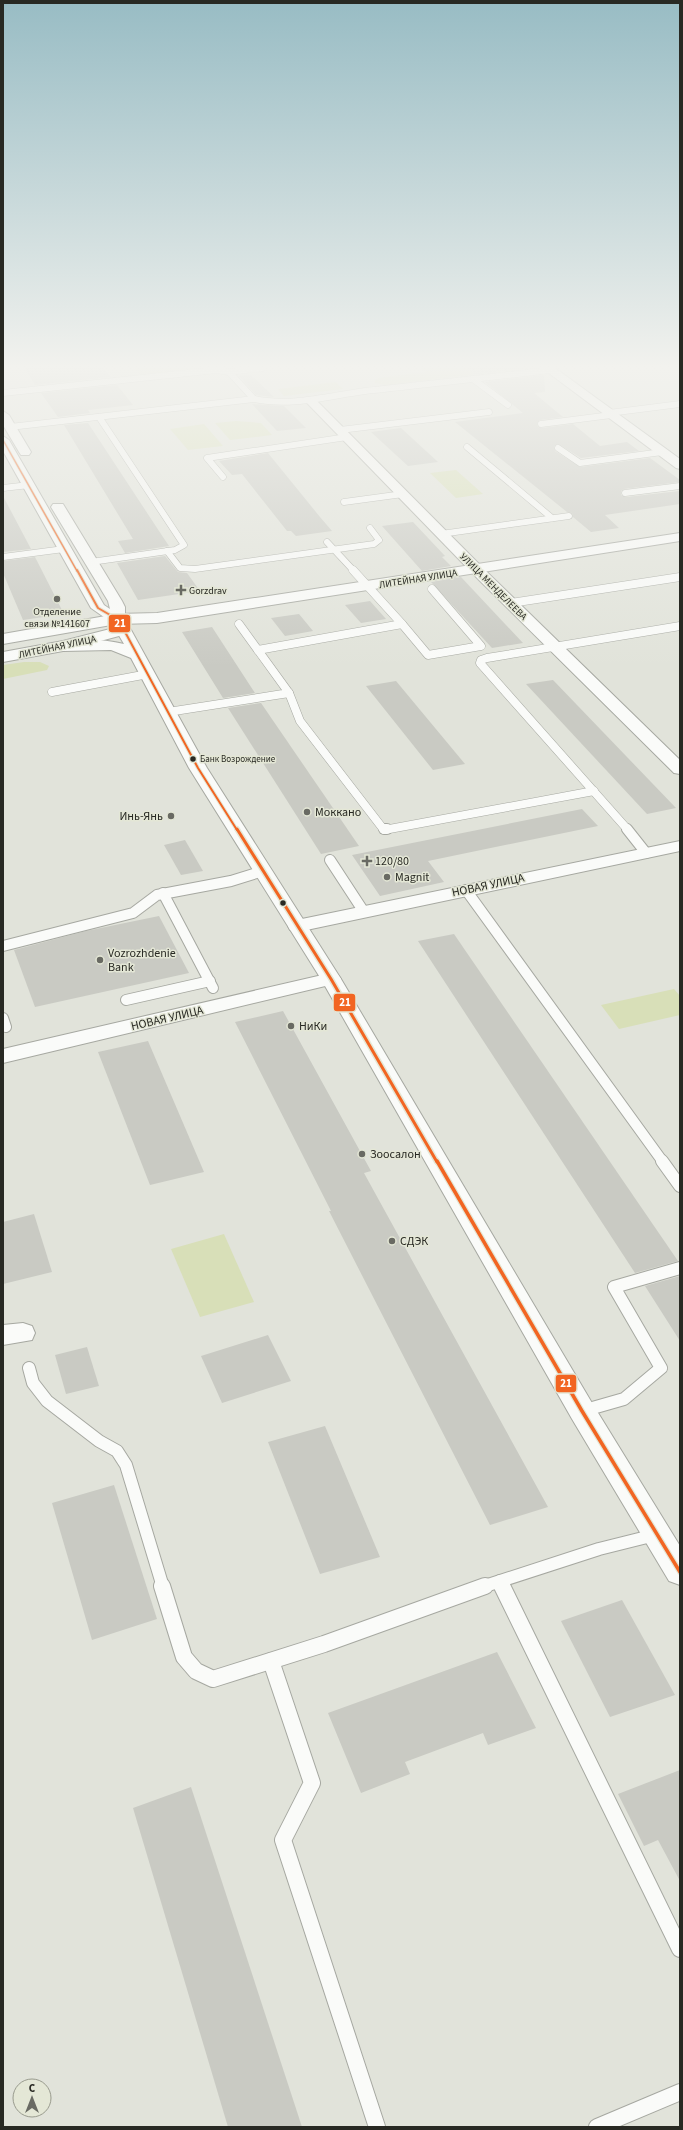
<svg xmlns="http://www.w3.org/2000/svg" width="683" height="2130" font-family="'Source Sans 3',sans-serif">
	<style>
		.green { fill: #d8dfb8 }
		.building { fill: #c9cac3 }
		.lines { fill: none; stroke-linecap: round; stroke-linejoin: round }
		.service-far4-casing { stroke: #a6a8a1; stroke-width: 7 }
		.service-far3-casing { stroke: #a6a8a1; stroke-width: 9 }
		.service-far2-casing { stroke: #a6a8a1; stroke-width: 12 }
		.service-far1-casing { stroke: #a6a8a1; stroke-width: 14 }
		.service-casing { stroke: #a6a8a1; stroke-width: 18 }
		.minor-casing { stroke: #a6a8a1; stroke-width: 2 }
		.tertiary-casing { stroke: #a6a8a1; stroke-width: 2 }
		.trunk-casing { stroke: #a6a8a1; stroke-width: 2 }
		.service-far4 { stroke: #fafbf9; stroke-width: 6 }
		.service-far3 { stroke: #fafbf9; stroke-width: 8 }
		.service-far2 { stroke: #fafbf9; stroke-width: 10 }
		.service-far1 { stroke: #fafbf9; stroke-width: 12 }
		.service { stroke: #fafbf9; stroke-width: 16 }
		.minor { fill: #fafbf9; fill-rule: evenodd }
		.tertiary { fill: #fafbf9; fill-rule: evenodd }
		.trunk { fill: #fafbf9; fill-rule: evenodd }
		.bus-1-far3-casing { stroke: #e4e7d6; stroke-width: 3 }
		.bus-1-far2-casing { stroke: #e4e7d6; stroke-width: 4 }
		.bus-1-far1-casing { stroke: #e4e7d6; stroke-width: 6 }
		.bus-1-casing { stroke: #e4e7d6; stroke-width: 6 }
		.bus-1-far3 { stroke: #f26522; stroke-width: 1.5 }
		.bus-1-far2 { stroke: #f26522; stroke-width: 2 }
		.bus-1-far1 { stroke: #f26522; stroke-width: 3 }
		.bus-1 { stroke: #f26522; stroke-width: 3.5 }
		.poi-dot { fill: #696a63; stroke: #e4e7d6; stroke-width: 1.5 }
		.bus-dot { fill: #282923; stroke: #e4e7d6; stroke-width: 1.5 }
		.labels { text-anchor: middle; stroke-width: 3; stroke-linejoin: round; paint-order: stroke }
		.far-bus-label { font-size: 9px; fill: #282923; stroke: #e4e7d6; text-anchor: start }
		.far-street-label { font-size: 10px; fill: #282923; stroke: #e4e7d6 }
		.far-poi-label { font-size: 10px; fill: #282923; stroke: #e4e7d6; text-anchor: start }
		.poi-label { font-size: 12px; fill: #282923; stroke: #e4e7d6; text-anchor: start }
		.street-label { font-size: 12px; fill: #282923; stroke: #e4e7d6 }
		.line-badge { stroke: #e4e7d6; stroke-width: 1.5 }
		.badge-label { font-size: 11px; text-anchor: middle; font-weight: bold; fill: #fff }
	</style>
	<rect width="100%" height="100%" fill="#e1e3da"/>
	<g class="green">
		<path d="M 136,368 L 244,368 L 144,379 Z"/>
		<path d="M 421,368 L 527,368 L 387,385 L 375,383 L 375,380 L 378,378 L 425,372 Z"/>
		<path d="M 336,382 L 343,389 L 284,396 L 278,389 Z"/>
		<path d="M 236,421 L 261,423 L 272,435 L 230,440 L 215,423 Z"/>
		<path d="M 204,424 L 223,446 L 188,450 L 170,429 Z"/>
		<path d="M 456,470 L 483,494 L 456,498 L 430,473 Z"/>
		<path d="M 24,662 L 40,662 L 49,666 L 47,670 L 3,679 L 3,665 Z"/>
		<path d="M 674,989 L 680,996 L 680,1015 L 619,1029 L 601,1005 Z"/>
		<path d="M 224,1234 L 254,1302 L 200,1317 L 171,1249 Z"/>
	</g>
	<g class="building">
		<path d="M 25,368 L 103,368 L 110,377 L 35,385 Z"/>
		<path d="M 467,368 L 525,368 L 475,374 Z"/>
		<path d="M 251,375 L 274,397 L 256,395 L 239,376 Z"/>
		<path d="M 544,375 L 545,392 L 534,393 L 563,417 L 540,420 L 537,423 L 538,427 L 542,428 L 573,424 L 600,446 L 627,442 L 639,451 L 581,458 L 558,444 L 554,447 L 555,451 L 580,467 L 650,458 L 680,480 L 680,482 L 624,489 L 621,491 L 621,495 L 626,497 L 680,491 L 680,504 L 605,515 L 619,528 L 591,532 L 573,517 L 572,513 L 567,512 L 455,422 L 523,413 L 485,382 Z"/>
		<path d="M 117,385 L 133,405 L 88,410 L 90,413 L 58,417 L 41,393 Z"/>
		<path d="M 252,404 L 284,406 L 306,428 L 277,431 Z"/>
		<path d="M 88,423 L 159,531 L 169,546 L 125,553 L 118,541 L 133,539 L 64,425 Z"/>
		<path d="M 401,428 L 438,462 L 408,466 L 371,432 Z"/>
		<path d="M 268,453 L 320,517 L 332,531 L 296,536 L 291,531 L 287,531 L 242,474 L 232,475 L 219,461 Z"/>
		<path d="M 3,496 L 31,549 L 3,552 Z"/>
		<path d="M 413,522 L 445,556 L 442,557 L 451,566 L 422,571 L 382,526 Z"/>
		<path d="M 165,556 L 178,572 L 187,573 L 200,591 L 138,600 L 117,563 Z"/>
		<path d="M 35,557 L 64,614 L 23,620 L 3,573 L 3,561 Z"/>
		<path d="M 461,577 L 523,643 L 492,648 L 431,582 Z"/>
		<path d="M 370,601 L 386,619 L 361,623 L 345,605 Z"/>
		<path d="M 299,614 L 313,631 L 285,636 L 271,618 Z"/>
		<path d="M 212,627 L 251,687 L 255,693 L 223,698 L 182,632 Z"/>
		<path d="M 553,680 L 676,808 L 647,814 L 526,684 Z"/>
		<path d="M 396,681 L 465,764 L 433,770 L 366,686 Z"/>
		<path d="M 261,703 L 359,846 L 321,854 L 228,708 Z"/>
		<path d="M 582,809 L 598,826 L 428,861 L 444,882 L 380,896 L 352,855 Z"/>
		<path d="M 185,840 L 203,871 L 181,875 L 164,845 Z"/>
		<path d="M 159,916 L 189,973 L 35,1007 L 14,950 L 86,931 Z"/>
		<path d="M 454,934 L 678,1261 L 635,1273 L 418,941 Z"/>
		<path d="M 283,1011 L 371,1171 L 364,1173 L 548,1507 L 490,1525 L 329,1211 L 331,1211 L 235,1022 Z"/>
		<path d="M 148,1041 L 204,1172 L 150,1185 L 98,1052 Z"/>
		<path d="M 34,1214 L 52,1272 L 3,1284 L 3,1222 Z"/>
		<path d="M 680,1276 L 680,1341 L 645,1286 Z"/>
		<path d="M 268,1335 L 291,1381 L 222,1403 L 201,1356 Z"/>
		<path d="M 87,1347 L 99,1386 L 66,1394 L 55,1355 Z"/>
		<path d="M 325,1426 L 380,1557 L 320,1574 L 268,1442 Z"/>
		<path d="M 114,1485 L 157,1619 L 92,1640 L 52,1503 Z"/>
		<path d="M 622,1600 L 675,1695 L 610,1717 L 561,1621 Z"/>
		<path d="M 497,1652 L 536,1728 L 488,1745 L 483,1733 L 405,1762 L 410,1774 L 361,1793 L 328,1713 Z"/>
		<path d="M 680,1770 L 680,1881 L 658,1840 L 644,1846 L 618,1794 Z"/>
		<path d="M 191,1787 L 302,2127 L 228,2127 L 133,1808 Z"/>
	</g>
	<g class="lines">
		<defs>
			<g id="service-far4">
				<path d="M 229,372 L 263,368"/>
				<path d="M 473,379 L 508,405"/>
				<path d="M 3,393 L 216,370 L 229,372 L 254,399"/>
				<path d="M 609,413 L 680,404"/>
				<path d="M 541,424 L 611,415"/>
				<path d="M 10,427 L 254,399 C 291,407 328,396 365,391 C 426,384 488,378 549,370"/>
				<path d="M 340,430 L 489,412"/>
				<path d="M 467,447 L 552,518"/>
				<path d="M 558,448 L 580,463 L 662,452"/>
				<path d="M 223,477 L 207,458 L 347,437"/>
				<path d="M 3,488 L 29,485"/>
				<path d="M 625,493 L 680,486"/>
				<path d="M 344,502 L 403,494"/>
				<path d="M 441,534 L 569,516"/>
				<path d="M 327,542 L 354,571"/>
				<path d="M 167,551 L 180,568 L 195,569 L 374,544 L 379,540 L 370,528"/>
				<path d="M 3,557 L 64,549"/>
				<path d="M 91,562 L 175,550 L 184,545 L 99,417"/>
			</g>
			<g id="service-far3">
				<path d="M 353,570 L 402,624"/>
				<path d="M 511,603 L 680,577"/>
				<path d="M 258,650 L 402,624 L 428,655 L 481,646 L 432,589"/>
				<path d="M 52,692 L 148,674"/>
				<path d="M 289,693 L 300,721 L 384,830 L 594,791"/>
				<path d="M 168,712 L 289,693 L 239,624"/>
				<path d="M 628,830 L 480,663 L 481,660 L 487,658 L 680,626"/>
			</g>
			<g id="service-far2">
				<path d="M 384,829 L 387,829"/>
				<path d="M 627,829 L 646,853"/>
				<path d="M 330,860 L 364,912"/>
				<path d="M 466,890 L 663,1162"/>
				<path d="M 163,893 L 213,988"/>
				<path d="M 3,946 L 133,913 L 157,895 L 231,881 L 263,871"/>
				<path d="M 126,1000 L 210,981"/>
				<path d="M 3,1018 L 6,1027"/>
			</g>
			<g id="service-far1">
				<path d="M 662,1161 L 680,1186"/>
				<path d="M 29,1368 L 33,1383 L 47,1401 L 99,1441 L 117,1451 L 126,1465 L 163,1587"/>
				<path d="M 582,1411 L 624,1399 L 661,1368 L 614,1287 L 680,1268"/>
				<path d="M 500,1581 L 503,1587"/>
				<path d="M 482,1587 L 599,1549 L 655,1535"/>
			</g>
			<g id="service">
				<path d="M 162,1586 L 184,1657 L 196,1671 L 213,1679 L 324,1644 L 485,1586"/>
				<path d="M 502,1586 L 680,1949"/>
				<path d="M 271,1661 L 312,1783 L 283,1840 L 377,2127"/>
				<path d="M 597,2127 L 680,2092"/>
			</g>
			<g id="minor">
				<path d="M 542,368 L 555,368 L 680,459 L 680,469 L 676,468 Z"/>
				<path d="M 310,397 L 314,398 L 489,574 L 680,760 L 680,774 L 674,773 L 479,580 L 306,402 L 304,400 Z"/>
				<path d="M 680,841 L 680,851 L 297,932 L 290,930 L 288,926 L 290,922 L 297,920 Z"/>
				<path d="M 331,973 L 338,975 L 341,979 L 338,983 L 3,1063 L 3,1049 Z"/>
				<path d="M 23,1323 L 32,1326 L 35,1333 L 32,1340 L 3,1345 L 3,1325 Z"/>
			</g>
			<g id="tertiary">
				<path d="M 3,411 L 9,415 L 31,452 L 29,455 L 21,455 L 19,452 L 3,425 Z"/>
				<path d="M 3,436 L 9,440 L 104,605 L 110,609 L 108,601 L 51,507 L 53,504 L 63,504 L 122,601 L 125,607 L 125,619 L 207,768 L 341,979 L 592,1403 L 680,1546 L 680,1585 L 669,1581 L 572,1419 L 321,979 L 189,768 L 131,658 L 111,650 L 63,651 L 58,649 L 55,646 L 58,643 C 78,638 103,639 124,644 L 111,622 L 91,608 L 3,451 Z"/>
			</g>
			<g id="trunk">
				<path d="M 680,533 L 680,541 L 157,623 L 117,624 L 3,644 L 3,634 L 117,614 L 157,613 Z"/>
				<path d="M 114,628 L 119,630 L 122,633 L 119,636 L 63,651 L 3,662 L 3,652 L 63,641 Z"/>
			</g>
		</defs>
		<use href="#service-far4" class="service-far4-casing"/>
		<use href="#service-far3" class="service-far3-casing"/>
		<use href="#service-far2" class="service-far2-casing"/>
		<use href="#service-far1" class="service-far1-casing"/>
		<use href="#service" class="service-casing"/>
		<use href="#minor" class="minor-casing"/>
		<use href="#tertiary" class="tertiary-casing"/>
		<use href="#trunk" class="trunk-casing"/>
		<use href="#service-far4" class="service-far4"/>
		<use href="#service-far3" class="service-far3"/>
		<use href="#service-far2" class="service-far2"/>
		<use href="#service-far1" class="service-far1"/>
		<use href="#service" class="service"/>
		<use href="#minor" class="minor"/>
		<use href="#tertiary" class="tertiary"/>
		<use href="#trunk" class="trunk"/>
		<defs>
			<path id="bus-1-far3" d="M 3,440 L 77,571"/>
			<path id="bus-1-far2" d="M 77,570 L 98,608 L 117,619 L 124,630 L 198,768 L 237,830"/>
			<path id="bus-1-far1" d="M 237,829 L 331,979 L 437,1162"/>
			<path id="bus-1" d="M 437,1161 L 582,1411 L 680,1572"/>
		</defs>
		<use href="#bus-1-far3" class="bus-1-far3-casing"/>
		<use href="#bus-1-far2" class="bus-1-far2-casing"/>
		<use href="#bus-1-far1" class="bus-1-far1-casing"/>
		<use href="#bus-1" class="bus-1-casing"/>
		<use href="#bus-1-far3" class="bus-1-far3"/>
		<use href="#bus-1-far2" class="bus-1-far2"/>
		<use href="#bus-1-far1" class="bus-1-far1"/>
		<use href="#bus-1" class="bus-1"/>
	</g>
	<linearGradient id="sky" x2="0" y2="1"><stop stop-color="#98bcc4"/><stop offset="0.55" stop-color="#f2f2ee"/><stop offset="1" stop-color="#f2f2ee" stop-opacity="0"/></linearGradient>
	<rect width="683" height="667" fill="url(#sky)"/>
	<g class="poi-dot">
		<path d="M179 584h4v4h4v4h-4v4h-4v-4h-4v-4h4z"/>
		<circle cx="57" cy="599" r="4"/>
		<circle cx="307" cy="812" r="4"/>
		<circle cx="171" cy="816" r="4"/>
		<path d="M365 855h4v4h4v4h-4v4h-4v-4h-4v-4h4z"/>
		<circle cx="387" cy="877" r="4"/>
		<circle cx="100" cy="960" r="4"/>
		<circle cx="291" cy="1026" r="4"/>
		<circle cx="362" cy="1154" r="4"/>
		<circle cx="392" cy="1241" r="4"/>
	</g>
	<g class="bus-dot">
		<circle cx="193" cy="759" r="3.5"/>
		<circle cx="283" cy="903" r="3.5"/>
	</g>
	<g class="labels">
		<g class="far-bus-label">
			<text x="200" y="762">Банк Возрождение</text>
		</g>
		<g class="far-street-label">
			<text transform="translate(418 578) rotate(-9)" y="4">ЛИТЕЙНАЯ УЛИЦА</text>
			<text transform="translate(494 586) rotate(45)" y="4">УЛИЦА МЕНДЕЛЕЕВА</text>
			<text transform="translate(57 646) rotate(-12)" y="4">ЛИТЕЙНАЯ УЛИЦА</text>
		</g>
		<g class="far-poi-label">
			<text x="189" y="594">Gorzdrav</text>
			<text x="57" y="615" text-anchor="middle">Отделение<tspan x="57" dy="12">связи №141607</tspan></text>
		</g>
		<g class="poi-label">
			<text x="315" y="816">Моккано</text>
			<text x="163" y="820" text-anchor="end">Инь-Янь</text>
			<text x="375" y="865">120/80</text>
			<text x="395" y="881">Magnit</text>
			<text x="108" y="957">Vozrozhdenie<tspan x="108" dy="14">Bank</tspan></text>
			<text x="299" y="1030">НиКи</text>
			<text x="370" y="1158">Зоосалон</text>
			<text x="400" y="1245">СДЭК</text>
		</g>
		<g class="street-label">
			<text transform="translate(488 885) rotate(-12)" y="4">НОВАЯ УЛИЦА</text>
			<text transform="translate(167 1018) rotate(-13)" y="4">НОВАЯ УЛИЦА</text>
		</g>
	</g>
	<g class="line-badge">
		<rect x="108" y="614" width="23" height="19" rx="4" fill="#f26522"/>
		<rect x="333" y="993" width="23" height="19" rx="4" fill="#f26522"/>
		<rect x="555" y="1374" width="22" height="19" rx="4" fill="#f26522"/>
	</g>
	<g class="badge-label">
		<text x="120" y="627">21</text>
		<text x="345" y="1006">21</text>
		<text x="566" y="1387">21</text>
	</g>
	<rect width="683" height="2130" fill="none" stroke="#282923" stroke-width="8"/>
	<g transform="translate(32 2098)"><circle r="19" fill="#e4e7d6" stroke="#999b8e"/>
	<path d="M0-3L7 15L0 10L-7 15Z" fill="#696a63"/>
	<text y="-6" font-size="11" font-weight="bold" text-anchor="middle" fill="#282923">С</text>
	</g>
</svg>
